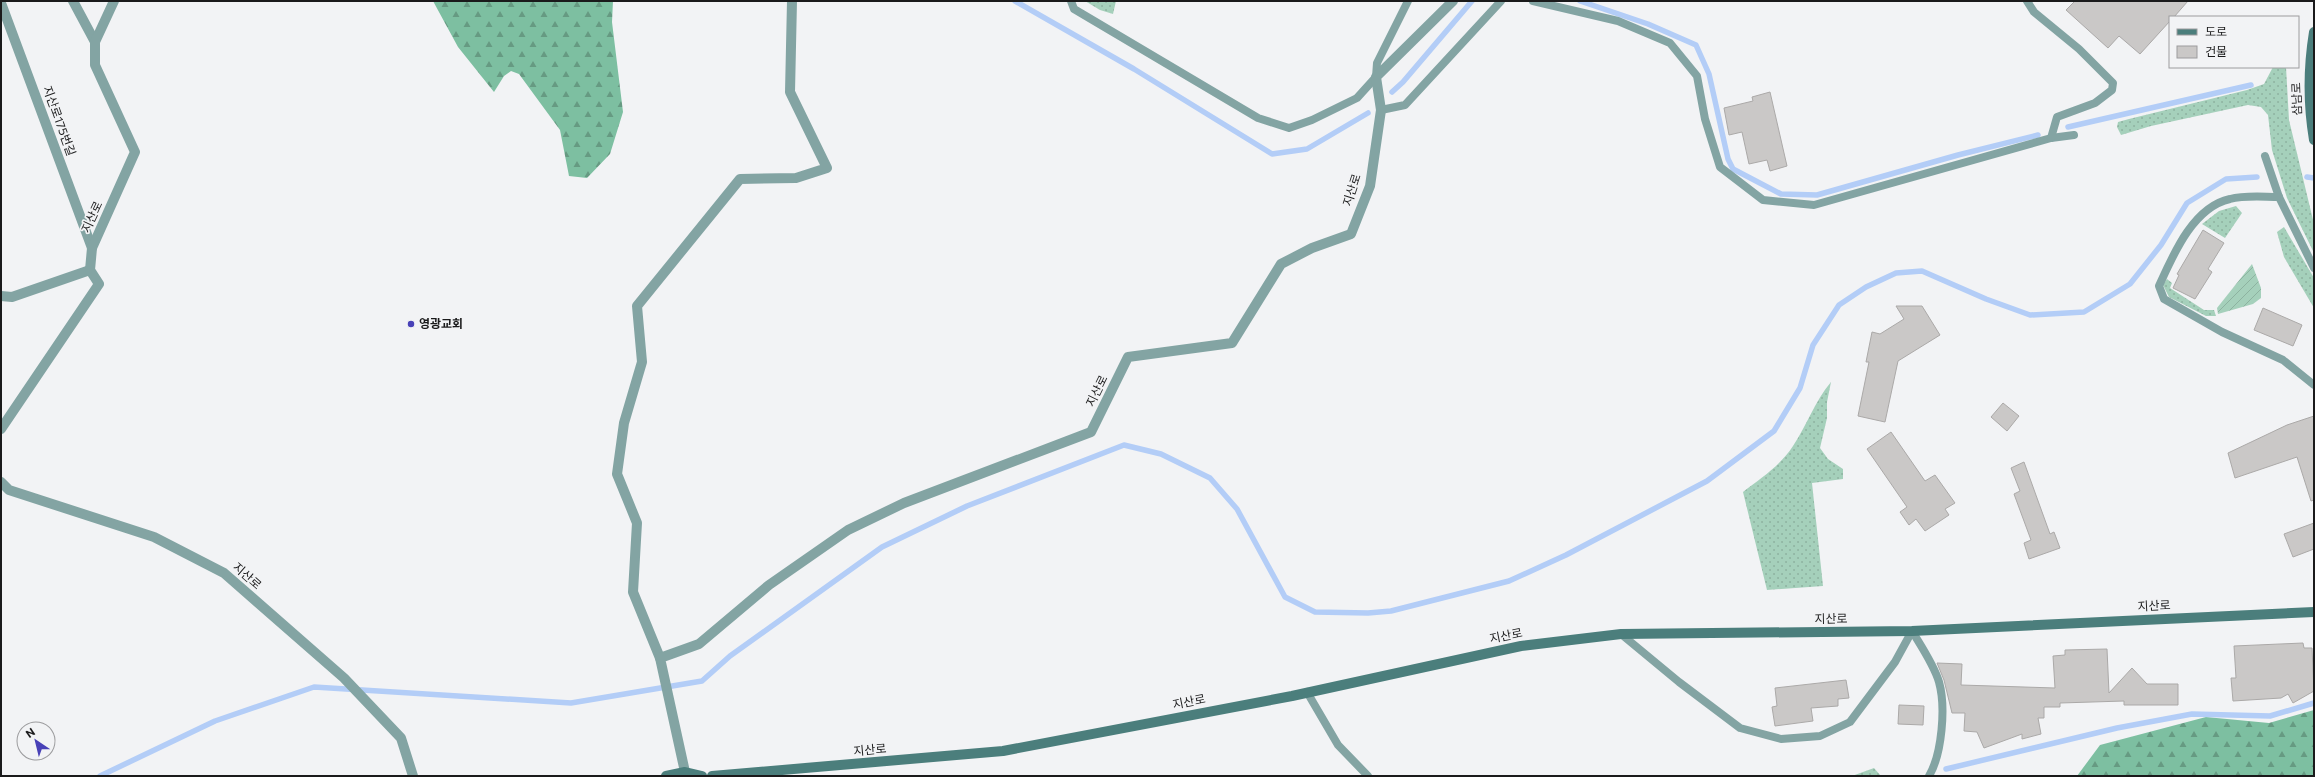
<svg xmlns="http://www.w3.org/2000/svg" width="2315" height="777" font-family="Commissioner,'Noto Sans KR',sans-serif">
	<style>
		.grass { fill: url(#grass-dots) }
		.forest { fill: url(#forest-firs) }
		.garden { fill: url(#garden-furrows) }
		.lines { fill: none; stroke-linecap: round; stroke-linejoin: round }
		.stream { stroke: #b3cdf7; stroke-width: 5.5 }
		.building { fill: #cac8c7; stroke: #aba9a8 }
		.lane { stroke: #83a4a3; stroke-width: 8 }
		.street { stroke: #83a4a3; stroke-width: 10 }
		.secondary { stroke: #4b7e7c; stroke-width: 10 }
		.poi-dot { fill: #4841b7; stroke: #f2f3f5; stroke-width: 1.5 }
		.labels { text-anchor: middle; stroke-width: 3.5; stroke-linejoin: round; paint-order: stroke }
		.street-label { font-size: 12px; fill: #1a1a1b; stroke: #f2f3f5 }
		.poi-label { font-size: 12px; font-weight: bold; fill: #1a1a1b; stroke: #f2f3f5; text-anchor: start }
	</style>
	<defs>
		<pattern id="grass-dots" width="8" height="8" patternUnits="userSpaceOnUse"><rect width="8" height="8" fill="#a5d0bb"/><path d="M2 2h.1M6 6h.1" fill="none" stroke="#8db2a0" stroke-width="1.8" stroke-linecap="round"/></pattern>
		<pattern id="forest-firs" width="22" height="20" patternUnits="userSpaceOnUse"><rect width="22" height="20" fill="#7dbfa1"/><path d="M5 1l3.5 6h-7zM16 11l3.5 6h-7z" fill="#669a82"/></pattern>
		<pattern id="garden-furrows" width="10" height="10" patternUnits="userSpaceOnUse"><rect width="10" height="10" fill="#a5d0bb"/><path d="M-1 1l2-2M0 10L10 0M9 11l2-2" fill="none" stroke="#8db2a0"/></pattern>
	</defs>
	<rect width="100%" height="100%" fill="#f2f3f5"/>
	<g class="grass">
		<path d="M 1085,1 L 1116,1 L 1113,14 L 1100,10 Z"/>
		<path d="M 2273,67 L 2286,67 L 2289,120 L 2314,224 L 2314,253 L 2287,198 L 2272,150 L 2268,115 L 2261,107 L 2248,105 L 2151,126 L 2121,135 L 2117,127 L 2118,122 L 2129,119 L 2247,90 L 2264,84 Z"/>
		<path d="M 2236,206 L 2242,213 L 2225,238 L 2202,224 L 2219,211 Z"/>
		<path d="M 2284,227 L 2314,278 L 2314,308 L 2284,257 L 2277,232 Z"/>
		<path d="M 2167,279 L 2172,283 L 2170,288 L 2204,310 L 2214,310 L 2216,316 L 2206,316 L 2169,297 L 2163,285 Z"/>
		<path d="M 1831,382 L 1827,402 L 1827,418 L 1820,448 L 1828,459 L 1843,469 L 1843,479 L 1812,483 L 1823,586 L 1767,590 L 1743,492 C 1761,478 1780,466 1793,446 C 1807,425 1815,401 1831,382 Z"/>
		<path d="M 1874,768 L 1881,776 L 1852,776 Z"/>
	</g>
	<g class="forest">
		<path d="M 433,1 L 613,1 L 612,22 L 623,112 L 610,154 L 587,178 L 569,176 L 560,130 L 519,74 L 511,71 L 504,76 L 494,92 L 458,47 Z"/>
		<path d="M 2314,710 L 2314,776 L 2077,776 L 2100,745 L 2206,717 L 2269,723 Z"/>
	</g>
	<path class="garden" d="M 2252,264 L 2261,288 L 2261,298 L 2253,304 L 2218,314 L 2217,308 Z"/>
	<g class="lines">
		<g class="stream">
			<path d="M 1015,1 L 1134,69 L 1272,154 L 1307,149 L 1368,113"/>
			<path d="M 1580,1 L 1648,24 L 1696,45 L 1709,74 L 1728,159 L 1733,169 L 1781,194 L 1817,195 L 1958,155 L 2038,135"/>
			<path d="M 1392,92 L 1403,82 L 1472,1"/>
			<path d="M 2068,127 L 2251,85"/>
			<path d="M 2307,177 L 2314,178"/>
			<path d="M 1946,769 L 2117,728 L 2192,714 L 2270,716 L 2314,703"/>
			<path d="M 100,776 L 215,721 L 314,687 L 571,703 L 702,681 L 730,656 L 882,547 L 967,506 L 1124,445 L 1161,454 L 1210,478 L 1237,509 L 1285,597 L 1315,612 L 1368,613 L 1391,611 L 1509,581 L 1566,555 L 1707,481 L 1774,431 L 1800,388 L 1813,345 L 1839,305 L 1866,287 L 1896,273 L 1922,271 L 1986,299 L 2030,315 L 2084,312 L 2130,284 L 2161,245 L 2187,203 L 2226,179 L 2257,177"/>
		</g>
	</g>
	<g class="building">
		<path d="M 2075,1 L 2188,1 L 2174,17 L 2170,17 L 2170,21 L 2140,54 L 2119,36 L 2108,48 L 2066,10 Z"/>
		<path d="M 1770,92 L 1787,166 L 1770,171 L 1767,160 L 1749,164 L 1742,132 L 1729,135 L 1724,108 L 1753,101 L 1752,97 Z"/>
		<path d="M 2203,230 L 2224,243 L 2208,269 L 2212,272 L 2195,299 L 2173,288 L 2179,275 L 2177,274 Z"/>
		<path d="M 1896,306 L 1922,306 L 1940,335 L 1898,361 L 1885,422 L 1858,416 L 1869,362 L 1866,362 L 1872,332 L 1880,334 L 1904,319 Z"/>
		<path d="M 2263,308 L 2302,325 L 2293,346 L 2254,330 Z"/>
		<path d="M 2003,403 L 2019,416 L 2007,431 L 1991,417 Z"/>
		<path d="M 2314,416 L 2314,500 L 2311,501 L 2297,457 L 2235,478 L 2228,453 L 2287,425 Z"/>
		<path d="M 1891,432 L 1925,481 L 1935,475 L 1955,503 L 1945,509 L 1949,515 L 1925,531 L 1916,519 L 1909,525 L 1900,512 L 1907,507 L 1867,449 Z"/>
		<path d="M 2024,462 L 2050,534 L 2054,532 L 2060,548 L 2029,559 L 2024,543 L 2031,540 L 2014,494 L 2020,491 L 2011,468 Z"/>
		<path d="M 2314,523 L 2314,549 L 2293,557 L 2284,534 Z"/>
		<path d="M 2303,643 L 2304,648 L 2312,648 L 2314,691 L 2293,703 L 2288,694 L 2281,698 L 2233,701 L 2231,678 L 2236,678 L 2234,646 Z"/>
		<path d="M 2107,649 L 2109,693 L 2132,668 L 2147,684 L 2178,684 L 2178,705 L 2124,705 L 2124,701 L 2060,703 L 2060,707 L 2044,707 L 2044,718 L 2038,718 L 2041,734 L 2022,739 L 2022,734 L 1984,748 L 1977,732 L 1964,731 L 1965,713 L 1952,713 L 1944,680 L 1937,663 L 1962,664 L 1961,685 L 2055,688 L 2053,656 L 2065,655 L 2065,650 Z"/>
		<path d="M 1846,680 L 1849,698 L 1838,699 L 1838,706 L 1811,708 L 1813,721 L 1775,726 L 1772,707 L 1777,706 L 1775,688 Z"/>
		<path d="M 1899,705 L 1924,706 L 1923,725 L 1898,724 Z"/>
	</g>
	<g class="lines">
		<g class="lane">
			<path d="M 1071,1 L 1074,9 L 1258,118 L 1289,128 L 1312,120 L 1357,98 L 1376,77 L 1377,63 L 1408,1"/>
			<path d="M 1533,1 L 1618,21 L 1670,43 L 1697,76 L 1705,119 L 1720,167 L 1763,200 L 1814,205 L 2051,138 L 2074,135"/>
			<path d="M 2027,1 L 2034,12 L 2079,49 L 2113,83 L 2112,90 L 2095,103 L 2057,117 L 2051,138"/>
			<path d="M 1381,110 L 1405,105 L 1501,1"/>
			<path d="M 2265,156 L 2279,197 L 2314,268"/>
			<path d="M 2279,197 C 2263,197 2245,195 2230,199 C 2193,207 2173,255 2159,286 L 2164,299 L 2222,332 L 2283,360 L 2314,385"/>
			<path d="M 1912,631 C 1921,646 1934,665 1939,682 C 1946,707 1942,754 1929,776"/>
			<path d="M 1621,634 L 1679,682 L 1740,728 L 1781,739 L 1820,736 L 1850,722 L 1895,662 L 1912,631"/>
			<path d="M 1307,692 L 1338,745 L 1368,776"/>
		</g>
		<g class="street">
			<path d="M 73,1 L 95,42"/>
			<path d="M 1,3 L 92,248"/>
			<path d="M 1,296 L 12,297 L 90,270"/>
			<path d="M 1,429 L 99,284 L 90,270 L 92,248 L 135,152 L 95,65 L 95,42 L 114,1"/>
			<path d="M 1,482 L 9,490 L 154,537 L 224,573 L 344,678 L 401,738 L 413,776"/>
			<path d="M 660,658 L 633,592 L 637,523 L 617,474 L 624,423 L 642,362 L 637,306 L 740,179 L 796,178 L 827,168 L 790,92 L 792,1"/>
			<path d="M 685,772 L 660,658 L 699,644 L 769,585 L 848,530 L 904,503 L 1091,432 L 1128,357 L 1232,343 L 1281,264 L 1312,248 L 1351,234 L 1370,186 L 1381,110 L 1376,77 L 1453,1"/>
		</g>
		<g class="secondary">
			<path d="M 2314,32 C 2308,69 2308,104 2314,140"/>
			<path d="M 666,776 L 685,772 L 702,776"/>
			<path d="M 712,776 L 1003,751 L 1292,696 L 1521,646 L 1621,634 L 1912,631 L 2314,612"/>
		</g>
	</g>
	<circle class="poi-dot" cx="411" cy="324" r="4"/>
	<g class="labels">
		<g class="street-label">
			<text transform="translate(2297 99) rotate(-92)" y="4">삼남로</text>
			<text transform="translate(59 121) rotate(70)" y="4">지산로175번길</text>
			<text transform="translate(1352 190) rotate(-72)" y="4">지산로</text>
			<text transform="translate(92 217) rotate(-65)" y="4">지산로</text>
			<text transform="translate(1097 391) rotate(-64)" y="4">지산로</text>
			<text transform="translate(247 576) rotate(41)" y="4">지산로</text>
			<text transform="translate(2154 606) rotate(-3)" y="4">지산로</text>
			<text transform="translate(1831 619) rotate(-1)" y="4">지산로</text>
			<text transform="translate(1506 636) rotate(-11)" y="4">지산로</text>
			<text transform="translate(1189 702) rotate(-11)" y="4">지산로</text>
			<text transform="translate(870 750) rotate(-5)" y="4">지산로</text>
		</g>
		<g class="poi-label">
			<text x="419" y="328">영광교회</text>
		</g>
	</g>
	<rect width="2315" height="777" fill="none" stroke="#1a1a1b" stroke-width="4"/>
	<rect x="2169" y="16" width="130" height="52" fill="#f2f3f5" stroke="#9c9c9e"/>
	<rect x="2177" y="29" width="20" height="6" fill="#4b7e7c" stroke="#9c9c9e"/>
	<text x="2205" y="36" font-size="12" fill="#1a1a1b">도로</text>
	<rect x="2177" y="46" width="20" height="12" fill="#cac8c7" stroke="#9c9c9e"/>
	<text x="2205" y="56" font-size="12" fill="#1a1a1b">건물</text>
	<g transform="translate(36 741) rotate(325)"><circle r="19" fill="#f2f3f5" stroke="#9c9c9e"/>
	<path d="M0-3L7 15L0 10L-7 15Z" fill="#4841b7"/>
	<text y="-6" font-size="11" font-weight="bold" text-anchor="middle" fill="#1a1a1b">N</text>
	</g>
</svg>
